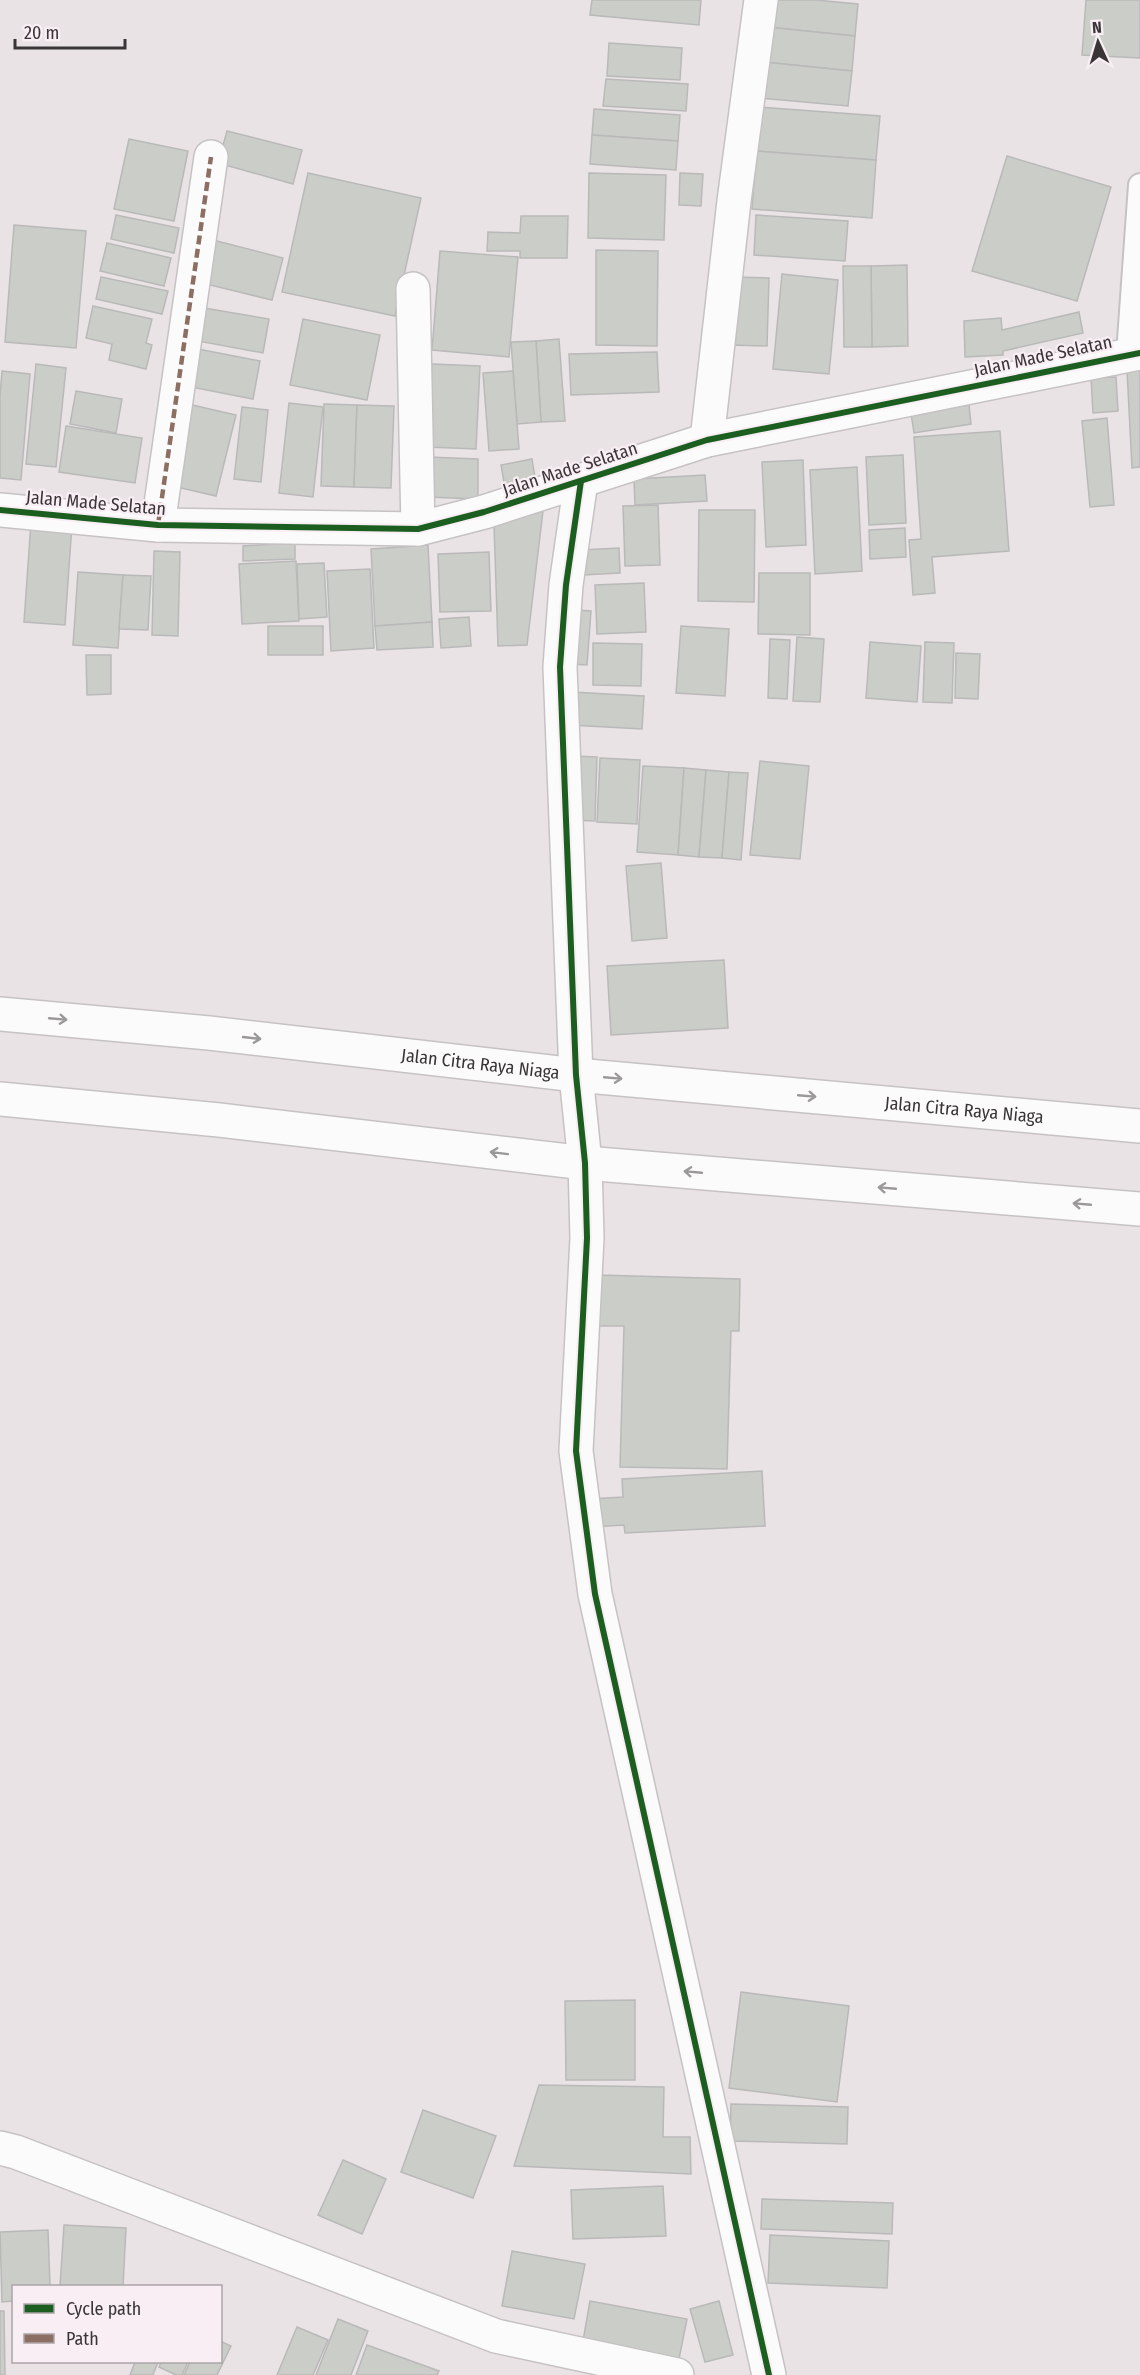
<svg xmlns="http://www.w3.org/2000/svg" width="1140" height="2375" font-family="'Fira Sans Condensed',sans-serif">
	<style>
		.building { fill: #cbcdc9; stroke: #bab9b9; stroke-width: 1.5 }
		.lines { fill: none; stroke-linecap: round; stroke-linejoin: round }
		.service-casing { stroke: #c6c2c4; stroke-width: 26 }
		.minor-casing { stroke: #c6c2c4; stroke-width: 36 }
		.service { stroke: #fcfbfb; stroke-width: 22 }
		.minor { stroke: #fcfbfb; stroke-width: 33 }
		.quiet { stroke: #8d6e63; stroke-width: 4.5; stroke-dasharray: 9 4.5; stroke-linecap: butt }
		.cycleway-casing { stroke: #f8eef3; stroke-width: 10 }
		.cycleway { stroke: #1b5e20; stroke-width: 6 }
		.oneway { stroke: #9a9899 }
		.labels { text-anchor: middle; stroke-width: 4.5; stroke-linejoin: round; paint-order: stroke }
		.street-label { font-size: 18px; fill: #393537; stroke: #f8eef3 }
	</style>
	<rect width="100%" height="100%" fill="#e9e3e6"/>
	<g class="building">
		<path d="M 592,0 L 701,0 L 699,25 L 590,15 Z"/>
		<path d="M 770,0 L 816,0 L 858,4 L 855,36 L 767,27 Z"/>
		<path d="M 1086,0 L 1140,0 L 1140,58 L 1082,55 Z"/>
		<path d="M 767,27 L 855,36 L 852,71 L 764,62 Z"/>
		<path d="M 609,43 L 682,48 L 680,80 L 607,76 Z"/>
		<path d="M 764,62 L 852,71 L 848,106 L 760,98 Z"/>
		<path d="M 606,79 L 688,84 L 686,111 L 603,106 Z"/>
		<path d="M 760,107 L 880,116 L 876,160 L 756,151 Z"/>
		<path d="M 594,109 L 680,115 L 678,141 L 592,135 Z"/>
		<path d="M 227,131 L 302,150 L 293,184 L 218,163 Z"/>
		<path d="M 592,135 L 678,141 L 676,170 L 590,164 Z"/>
		<path d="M 129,139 L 188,151 L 174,221 L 114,209 Z"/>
		<path d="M 756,151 L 876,160 L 872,218 L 752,209 Z"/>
		<path d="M 1007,156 L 1111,187 L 1077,301 L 972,271 Z"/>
		<path d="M 308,173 L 421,198 L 395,316 L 282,292 Z"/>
		<path d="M 589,173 L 666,175 L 664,240 L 588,238 Z"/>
		<path d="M 680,173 L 703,174 L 701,206 L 679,205 Z"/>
		<path d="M 116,215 L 179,228 L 174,253 L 111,239 Z"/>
		<path d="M 756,215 L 848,221 L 845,261 L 754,255 Z"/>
		<path d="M 521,216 L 568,216 L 567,258 L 520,258 L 520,251 L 487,251 L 488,232 L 520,233 Z"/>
		<path d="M 14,225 L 86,231 L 76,348 L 5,342 Z"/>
		<path d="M 209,239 L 283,258 L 272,300 L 198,282 Z"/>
		<path d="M 107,243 L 171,258 L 164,286 L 100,271 Z"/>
		<path d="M 596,250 L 658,251 L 657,346 L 596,345 Z"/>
		<path d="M 440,251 L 518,257 L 509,357 L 432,350 Z"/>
		<path d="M 907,265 L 908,346 L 872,347 L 871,266 Z"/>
		<path d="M 843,266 L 871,266 L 872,347 L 844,347 Z"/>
		<path d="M 782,274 L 838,280 L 829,374 L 773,369 Z"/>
		<path d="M 101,277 L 168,291 L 162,314 L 96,299 Z"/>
		<path d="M 732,277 L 769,278 L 767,346 L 730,345 Z"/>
		<path d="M 93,306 L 152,319 L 146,343 L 152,345 L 146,369 L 109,360 L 112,344 L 86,338 Z"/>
		<path d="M 204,308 L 269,319 L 263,353 L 198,341 Z"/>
		<path d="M 1079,312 L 1083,333 L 1003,351 L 1003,355 L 965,357 L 964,321 L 1001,318 L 1002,330 Z"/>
		<path d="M 303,319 L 380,335 L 367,400 L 290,385 Z"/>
		<path d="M 559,339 L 565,421 L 541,422 L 536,341 Z"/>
		<path d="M 536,341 L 541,422 L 517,424 L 511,342 Z"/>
		<path d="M 198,349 L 260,361 L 253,399 L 191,387 Z"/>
		<path d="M 657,352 L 659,392 L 571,395 L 569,354 Z"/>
		<path d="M 36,364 L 66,368 L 56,467 L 26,464 Z"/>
		<path d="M 432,364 L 480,366 L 476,449 L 428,447 Z"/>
		<path d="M 1127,370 L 1140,370 L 1140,467 L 1132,468 Z"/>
		<path d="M 2,371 L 30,374 L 21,480 L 0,478 L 0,396 Z"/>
		<path d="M 513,371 L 519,449 L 489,451 L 483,373 Z"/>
		<path d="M 1116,377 L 1118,411 L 1093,413 L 1091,378 Z"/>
		<path d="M 76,391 L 122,399 L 116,433 L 70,424 Z"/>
		<path d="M 289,403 L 323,407 L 313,497 L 279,493 Z"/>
		<path d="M 188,404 L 236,415 L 216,496 L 168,485 Z"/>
		<path d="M 324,404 L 357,405 L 354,487 L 321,486 Z"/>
		<path d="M 357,405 L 394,406 L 391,488 L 354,487 Z"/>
		<path d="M 969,405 L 971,424 L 914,433 L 911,413 Z"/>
		<path d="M 242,407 L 268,410 L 261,482 L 234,479 Z"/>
		<path d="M 1107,418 L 1114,505 L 1090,507 L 1082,421 Z"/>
		<path d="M 66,426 L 142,438 L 135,483 L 59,472 Z"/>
		<path d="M 1000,431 L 1009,551 L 932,557 L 935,593 L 913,595 L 909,540 L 921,539 L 914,437 Z"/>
		<path d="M 903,455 L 906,523 L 869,525 L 866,457 Z"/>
		<path d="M 428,457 L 478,459 L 478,499 L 427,497 Z"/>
		<path d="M 532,459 L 536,484 L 505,488 L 501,465 Z"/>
		<path d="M 803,460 L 806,545 L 766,547 L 762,462 Z"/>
		<path d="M 857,467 L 862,571 L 815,574 L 810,470 Z"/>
		<path d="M 705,475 L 707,501 L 635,505 L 634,479 Z"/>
		<path d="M 658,505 L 660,565 L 625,566 L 623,506 Z"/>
		<path d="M 699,510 L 755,510 L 754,602 L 698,601 Z"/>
		<path d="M 543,511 L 527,645 L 498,646 L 494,524 Z"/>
		<path d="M 31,522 L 72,524 L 65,625 L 24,622 Z"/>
		<path d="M 905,528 L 906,557 L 870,559 L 869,530 Z"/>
		<path d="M 295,543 L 295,559 L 243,561 L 243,546 Z"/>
		<path d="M 428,545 L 432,622 L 375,626 L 371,549 Z"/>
		<path d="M 619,548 L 620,573 L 583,575 L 582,550 Z"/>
		<path d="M 154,551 L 180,552 L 178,636 L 152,635 Z"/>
		<path d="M 489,552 L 491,611 L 440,612 L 438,554 Z"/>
		<path d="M 296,561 L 299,621 L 242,624 L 239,564 Z"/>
		<path d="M 324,563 L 327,617 L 299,619 L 297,564 Z"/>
		<path d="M 370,569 L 374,648 L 331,651 L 327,571 Z"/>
		<path d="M 78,572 L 123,575 L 118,648 L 73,645 Z"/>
		<path d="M 759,573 L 810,573 L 810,635 L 758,634 Z"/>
		<path d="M 123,575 L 151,576 L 148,630 L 119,629 Z"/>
		<path d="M 644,583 L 646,632 L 597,634 L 595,585 Z"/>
		<path d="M 576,610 L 591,611 L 587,665 L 572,664 Z"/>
		<path d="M 469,617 L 471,646 L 441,648 L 439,619 Z"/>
		<path d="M 432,622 L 433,647 L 377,650 L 375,626 Z"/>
		<rect x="268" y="626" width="55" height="29"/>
		<path d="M 681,626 L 729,629 L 725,696 L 676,693 Z"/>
		<path d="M 797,637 L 824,639 L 820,702 L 793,701 Z"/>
		<path d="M 770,639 L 790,640 L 787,699 L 768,698 Z"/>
		<path d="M 870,642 L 921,646 L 917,702 L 866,698 Z"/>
		<path d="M 925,642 L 954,643 L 952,703 L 923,702 Z"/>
		<path d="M 593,643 L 642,644 L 641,686 L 593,685 Z"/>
		<path d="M 956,653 L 980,654 L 978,699 L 955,698 Z"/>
		<path d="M 86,655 L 111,655 L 111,694 L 87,695 Z"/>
		<path d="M 572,692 L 644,696 L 642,729 L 570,725 Z"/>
		<path d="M 573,756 L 597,757 L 595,821 L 571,820 Z"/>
		<path d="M 600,758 L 640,760 L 637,824 L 597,822 Z"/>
		<path d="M 760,761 L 809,766 L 800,859 L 750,855 Z"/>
		<path d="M 643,766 L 684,768 L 678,855 L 637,852 Z"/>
		<path d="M 684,768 L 706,770 L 699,857 L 678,855 Z"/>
		<path d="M 706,770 L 729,772 L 722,858 L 699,857 Z"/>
		<path d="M 729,772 L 748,773 L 741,860 L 722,858 Z"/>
		<path d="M 661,863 L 667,938 L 632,941 L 626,866 Z"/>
		<path d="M 724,960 L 728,1028 L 611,1035 L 607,966 Z"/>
		<path d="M 598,1275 L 740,1279 L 739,1331 L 731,1331 L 727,1469 L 620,1467 L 624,1326 L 597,1326 Z"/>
		<path d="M 762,1471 L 765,1526 L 625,1533 L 624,1525 L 592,1527 L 591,1499 L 623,1497 L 622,1479 Z"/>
		<path d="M 741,1992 L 849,2006 L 837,2102 L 729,2088 Z"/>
		<path d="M 635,2000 L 635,2080 L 566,2080 L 565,2001 Z"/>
		<path d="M 539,2085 L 664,2087 L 663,2137 L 690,2137 L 691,2174 L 514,2166 Z"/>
		<path d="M 731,2104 L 848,2107 L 847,2144 L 730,2141 Z"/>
		<path d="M 423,2110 L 496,2136 L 473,2198 L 401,2172 Z"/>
		<path d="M 343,2160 L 386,2179 L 362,2234 L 318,2215 Z"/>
		<path d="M 663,2186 L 666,2236 L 573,2239 L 571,2190 Z"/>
		<path d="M 762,2199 L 893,2203 L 892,2234 L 761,2229 Z"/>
		<path d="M 64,2225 L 126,2228 L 123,2286 L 60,2286 Z"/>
		<path d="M 48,2230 L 50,2286 L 14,2286 L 14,2301 L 2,2302 L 0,2232 Z"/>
		<path d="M 770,2235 L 889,2241 L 887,2288 L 768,2283 Z"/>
		<path d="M 512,2251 L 585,2264 L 574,2319 L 502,2306 Z"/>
		<path d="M 590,2301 L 687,2319 L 679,2359 L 583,2341 Z"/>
		<path d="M 719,2301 L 733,2355 L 705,2362 L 690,2309 Z"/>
		<path d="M 0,2311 L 4,2311 L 5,2375 L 0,2375 Z"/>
		<path d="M 338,2319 L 368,2331 L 351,2375 L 316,2375 Z"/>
		<path d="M 297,2327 L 328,2340 L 313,2375 L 277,2375 Z"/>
		<path d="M 220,2341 L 231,2346 L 217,2375 L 184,2375 L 190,2362 L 220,2362 Z"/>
		<path d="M 367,2345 L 439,2371 L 437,2375 L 356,2375 Z"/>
		<path d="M 135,2362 L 158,2362 L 153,2375 L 130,2375 Z"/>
		<path d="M 161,2362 L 188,2362 L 182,2375 L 176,2375 L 159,2367 Z"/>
	</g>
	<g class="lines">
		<defs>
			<path id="service" d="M 1128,354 L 1140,185"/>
			<g id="minor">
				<path d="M 413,289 L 418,529"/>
				<path d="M 707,440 L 734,201 L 761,0"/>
				<path d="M 581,481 L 566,585 L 560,667 L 576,1075 L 585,1163 L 587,1238 L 576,1451 L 595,1594 L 769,2375"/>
				<path d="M 0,510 L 158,525 L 418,529 L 484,512 L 707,440 L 1140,353"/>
				<path d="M 158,525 L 211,157"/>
				<path id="s1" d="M 0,1014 L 209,1033 L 576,1075 L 1140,1126"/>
				<path d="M 0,1099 L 219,1120 L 585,1163 L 1140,1209"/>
				<path d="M 0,2148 L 16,2152 L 496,2336 L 677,2375"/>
			</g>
		</defs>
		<use href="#service" class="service-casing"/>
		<use href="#minor" class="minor-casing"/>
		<use href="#service" class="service"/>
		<use href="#minor" class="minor"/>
		<path class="quiet" d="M 158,525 L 211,157"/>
		<defs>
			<g id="cycleway">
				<path d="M 581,481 L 566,585 L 560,667 L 576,1075 L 585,1163 L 587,1238 L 576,1451 L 595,1594 L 769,2375"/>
				<path d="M 0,510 L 158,525 L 418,529 L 484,512 L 707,440 L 1140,353"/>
			</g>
		</defs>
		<use href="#cycleway" class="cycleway-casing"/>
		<use href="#cycleway" class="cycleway"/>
	</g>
	<defs><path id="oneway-shaft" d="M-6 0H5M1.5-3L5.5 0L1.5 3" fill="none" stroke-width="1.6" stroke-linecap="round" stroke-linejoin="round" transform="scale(1.5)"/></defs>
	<g class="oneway">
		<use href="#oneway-shaft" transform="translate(58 1019) rotate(5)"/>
		<use href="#oneway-shaft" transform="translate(252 1038) rotate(6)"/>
		<use href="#oneway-shaft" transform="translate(613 1078) rotate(5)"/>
		<use href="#oneway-shaft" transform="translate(807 1096) rotate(5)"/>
		<use href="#oneway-shaft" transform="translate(499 1153) rotate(-173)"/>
		<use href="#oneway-shaft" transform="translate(693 1172) rotate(-175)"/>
		<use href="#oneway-shaft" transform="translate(887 1188) rotate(-175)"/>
		<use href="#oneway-shaft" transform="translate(1082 1204) rotate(-175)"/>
	</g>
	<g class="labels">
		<g class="street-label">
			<text transform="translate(1043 356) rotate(-12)" y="6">Jalan Made Selatan</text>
			<text transform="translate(570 469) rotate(-18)" y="6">Jalan Made Selatan</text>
			<text transform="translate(96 503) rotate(5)" y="6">Jalan Made Selatan</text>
			<text dy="6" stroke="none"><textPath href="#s1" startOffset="483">Jalan Citra Raya Niaga</textPath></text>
			<text dy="6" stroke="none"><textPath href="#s1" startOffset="969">Jalan Citra Raya Niaga</textPath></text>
		</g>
	</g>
	<rect x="12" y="2285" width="210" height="78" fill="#f8eef3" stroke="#aca4a8" stroke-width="1.5"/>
	<rect x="24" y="2304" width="30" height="9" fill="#1b5e20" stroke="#aca4a8" stroke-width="1.5"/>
	<text x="66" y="2315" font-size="18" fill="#393537">Cycle path</text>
	<rect x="24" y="2334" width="30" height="9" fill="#8d6e63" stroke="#aca4a8" stroke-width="1.5"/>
	<text x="66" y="2345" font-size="18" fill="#393537">Path</text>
	<g transform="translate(1098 42) rotate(356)" stroke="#f8eef3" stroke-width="4.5" paint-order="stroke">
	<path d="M0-4.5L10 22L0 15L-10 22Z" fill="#393537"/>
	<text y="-9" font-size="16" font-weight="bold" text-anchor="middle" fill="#393537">N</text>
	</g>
	<path d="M15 39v9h110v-9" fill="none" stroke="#393537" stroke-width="3"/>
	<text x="24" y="39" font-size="18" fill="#393537" stroke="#f8eef3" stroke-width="4.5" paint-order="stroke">20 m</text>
</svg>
